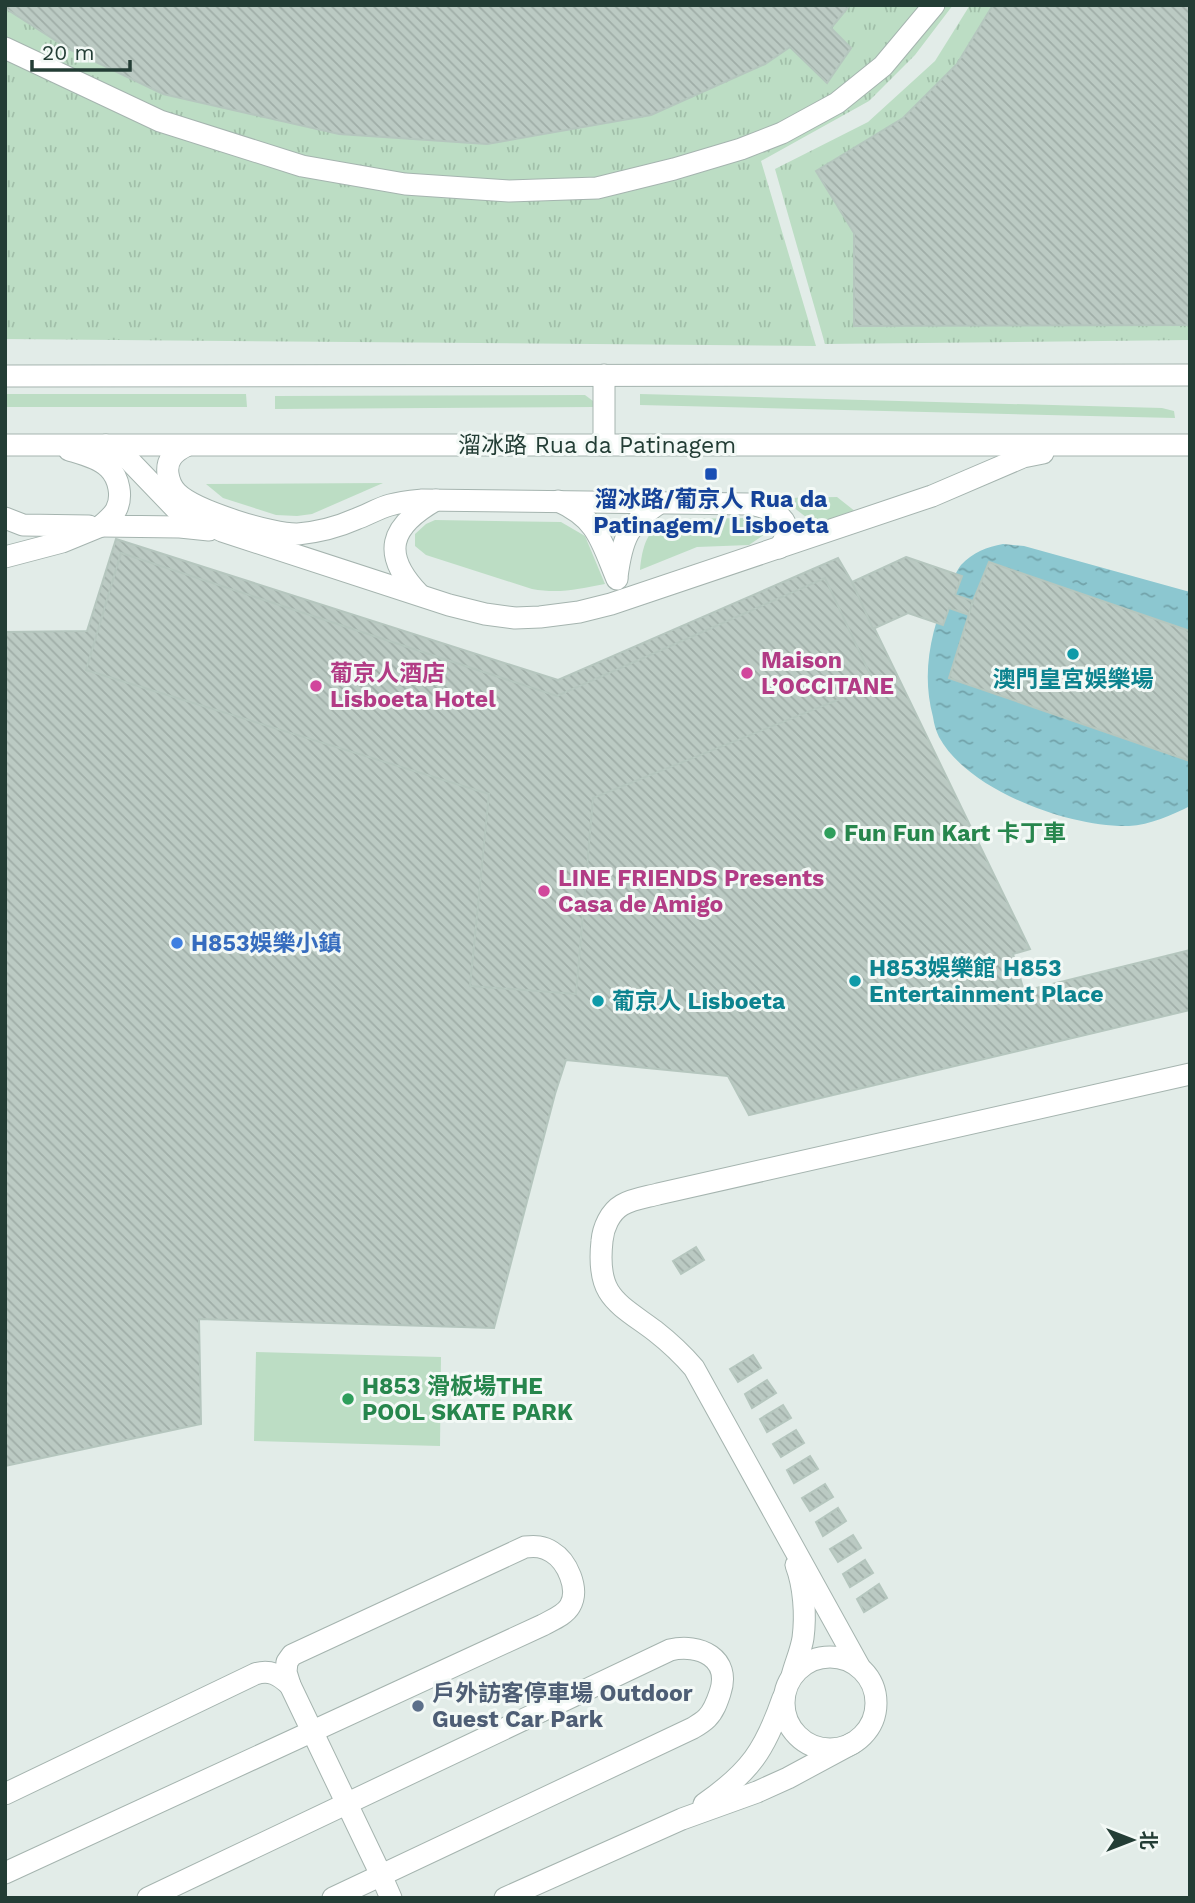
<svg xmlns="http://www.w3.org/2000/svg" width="1195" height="1903" font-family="'Work Sans','Noto Sans SC',sans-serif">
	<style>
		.grass { fill: #bcddc4 }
		.park { fill: url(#park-tufts) }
		.water { fill: url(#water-ripples) }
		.building { fill: url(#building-back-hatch); stroke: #b5c6be; stroke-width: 2 }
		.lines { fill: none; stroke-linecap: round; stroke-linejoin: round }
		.minor-casing { stroke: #a5b4af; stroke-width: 23 }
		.minor { stroke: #fff; stroke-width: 21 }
		.transit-dot { fill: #1a4fb4; stroke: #f3f9f6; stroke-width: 2.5 }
		.culture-dot { fill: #0f9aa8; stroke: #f3f9f6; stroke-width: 2.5 }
		.hotel-dot { fill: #d1479c; stroke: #f3f9f6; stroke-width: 2.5 }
		.leisure-dot { fill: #2e9e5b; stroke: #f3f9f6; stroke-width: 2.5 }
		.shop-dot { fill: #3f7fe0; stroke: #f3f9f6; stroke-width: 2.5 }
		.service-dot { fill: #5c6f8a; stroke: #f3f9f6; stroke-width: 2.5 }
		.labels { text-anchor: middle; stroke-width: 6; stroke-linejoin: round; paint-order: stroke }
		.street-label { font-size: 23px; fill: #233d35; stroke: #f3f9f6 }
		.transit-label { font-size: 23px; font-weight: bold; fill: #164399; stroke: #f3f9f6 }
		.hotel-label { font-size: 23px; font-weight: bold; fill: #b23c85; stroke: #f3f9f6; text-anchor: start }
		.culture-label { font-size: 23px; font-weight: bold; fill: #0d838f; stroke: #f3f9f6; text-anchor: start }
		.leisure-label { font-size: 23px; font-weight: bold; fill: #27864d; stroke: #f3f9f6; text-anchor: start }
		.shop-label { font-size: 23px; font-weight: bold; fill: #366cbe; stroke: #f3f9f6; text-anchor: start }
		.service-label { font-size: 23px; font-weight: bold; fill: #4e5e75; stroke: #f3f9f6; text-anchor: start }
	</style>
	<defs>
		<pattern id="park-tufts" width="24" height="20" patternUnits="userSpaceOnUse" patternTransform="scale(1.75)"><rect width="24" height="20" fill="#bcddc4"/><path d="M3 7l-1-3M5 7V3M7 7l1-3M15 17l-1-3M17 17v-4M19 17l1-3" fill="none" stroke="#a1bfa9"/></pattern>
		<pattern id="water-ripples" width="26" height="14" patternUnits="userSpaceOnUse" patternTransform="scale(1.75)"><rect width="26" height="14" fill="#8cc7d0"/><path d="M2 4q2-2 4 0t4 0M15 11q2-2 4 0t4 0" fill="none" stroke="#72a3aa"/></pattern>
		<pattern id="building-back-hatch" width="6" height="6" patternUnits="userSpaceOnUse" patternTransform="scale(1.75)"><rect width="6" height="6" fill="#bbcac3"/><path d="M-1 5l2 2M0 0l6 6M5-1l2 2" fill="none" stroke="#a0aea8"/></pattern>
	</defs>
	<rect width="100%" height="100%" fill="#e2ece8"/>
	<g class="grass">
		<path d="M 5,394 L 246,394 L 247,407 L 5,407 Z"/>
		<path d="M 640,394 L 1162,408 L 1174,411 L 1175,418 L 640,405 Z"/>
		<path d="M 585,395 L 593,401 L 594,407 L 275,409 L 275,396 Z"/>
		<path d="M 383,483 L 312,514 L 297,516 L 276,515 L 223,498 L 206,484 Z"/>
		<path d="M 837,497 L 856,512 C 844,516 828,525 815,522 C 808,521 790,503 782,498 Z"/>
		<path d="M 747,518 L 765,522 L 771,530 L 749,545 L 697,547 L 640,570 C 642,548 647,525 672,519 Z"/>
		<path d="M 435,520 L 561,522 L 585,536 L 605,584 C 579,589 559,594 532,589 L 426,555 L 415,546 L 415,534 L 426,524 Z"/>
		<path d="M 256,1352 L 441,1357 L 440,1446 L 254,1441 Z"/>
	</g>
	<g class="park">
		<path d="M 5,5 L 953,5 L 915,55 L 869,101 L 761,161 L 816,346 L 5,339 Z"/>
		<path d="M 970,5 L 1190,5 L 1190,340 L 825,344 L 775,169 L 868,122 L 935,61 Z"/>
	</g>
	<path class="water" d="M 1003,544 L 1024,546 L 1190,592 L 1190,806 C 1172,815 1150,825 1129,826 C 1071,828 968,791 939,737 C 936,731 934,724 933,717 C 921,672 931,630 949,588 C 953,581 956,571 961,565 C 973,552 987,547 1003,544 Z"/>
	<g class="building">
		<path d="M 5,5 L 850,5 L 831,28 L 851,48 L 827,83 L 790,47 L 765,64 L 651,115 L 487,144 L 339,134 L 163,94 L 69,49 L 5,8 Z"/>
		<path d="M 993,5 L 1190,5 L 1190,325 L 854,326 L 854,233 L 816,171 L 903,118 L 957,64 Z"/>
		<path d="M 116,539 L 558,680 L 838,558 L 852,582 L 1030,949 L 1013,954 L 1024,991 L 1190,950 L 1190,1010 L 749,1115 L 728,1076 L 566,1060 L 555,1094 L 494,1328 L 199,1319 L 201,1424 L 5,1466 L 5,632 L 87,631 Z"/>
		<path d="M 121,553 L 557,696 L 825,578 L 875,685 L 593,798 L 576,994 L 470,986 L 489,794 L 86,670 Z"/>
		<path d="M 906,557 L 962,576 L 955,595 L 973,601 L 969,615 L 949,608 L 943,625 L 908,613 L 873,629 L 852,582 Z"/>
		<path d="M 989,562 L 1190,631 L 1190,761 L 949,678 L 973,601 Z"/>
		<path d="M 696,1247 L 704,1260 L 681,1274 L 673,1261 Z"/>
		<path d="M 753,1355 L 761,1368 L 738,1382 L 730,1369 Z"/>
		<path d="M 767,1380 L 776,1393 L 752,1408 L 745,1394 Z"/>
		<path d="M 783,1405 L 791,1418 L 767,1432 L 760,1419 Z"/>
		<path d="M 796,1430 L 804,1443 L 781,1457 L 773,1444 Z"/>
		<path d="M 810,1456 L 818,1469 L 794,1483 L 787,1470 Z"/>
		<path d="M 825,1484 L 833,1497 L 810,1511 L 802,1498 Z"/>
		<path d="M 838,1508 L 846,1521 L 823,1536 L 816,1522 Z"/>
		<path d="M 853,1535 L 861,1548 L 838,1562 L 830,1549 Z"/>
		<path d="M 865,1560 L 873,1573 L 850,1587 L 843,1574 Z"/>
		<path d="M 879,1584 L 887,1598 L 864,1612 L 857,1599 Z"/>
	</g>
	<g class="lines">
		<defs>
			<g id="minor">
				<path d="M 5,48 L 160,121 L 302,166 L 405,184 L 509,191 L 597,188 L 674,169 L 741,149 L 782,133 L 837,103 L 883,66 L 934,5"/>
				<path d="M 604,375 L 604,445"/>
				<path d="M 5,376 L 1190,375"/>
				<path d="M 5,445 L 1190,445"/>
				<path d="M 106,445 L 127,458 L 176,509 L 222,531 L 449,605 L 485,614 L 515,618 L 540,617 L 579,612 L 611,604 L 932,496 L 1023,457 L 1043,453"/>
				<path d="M 186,446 C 174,452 166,460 168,474 C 169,481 172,488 177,493 C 195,511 273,535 298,534 C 318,532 338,527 356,519 C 367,515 379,508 390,505 C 401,502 412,501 422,500 L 749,504 C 773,508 800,521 779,548"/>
				<path d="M 69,450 C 82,454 99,458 109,468 C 119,478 123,497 116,510 C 113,516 106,521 101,526 L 180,527 L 209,530"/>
				<path d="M 558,501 C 598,519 601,541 617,579"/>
				<path d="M 5,518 L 23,525 L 89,526"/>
				<path d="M 5,557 L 62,542 L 101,526"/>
				<path d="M 617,577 C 622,538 628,524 661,502"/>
				<path d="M 419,594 C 381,554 389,527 436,500"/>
				<circle cx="830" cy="1703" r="46"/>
				<path d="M 859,1666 L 694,1368 C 682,1354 669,1342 655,1331 C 616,1302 596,1296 602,1241 C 603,1228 610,1212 622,1205 C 632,1199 647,1197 658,1194 L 1190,1074"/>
				<path d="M 792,1676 C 795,1664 801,1651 803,1638 C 806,1615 804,1586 796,1565"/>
				<path d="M 5,1794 L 255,1674 C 270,1669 279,1675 290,1685"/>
				<path d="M 704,1804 C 750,1772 765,1750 783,1698"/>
				<path d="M 5,1873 L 543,1625 C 552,1620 565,1615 570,1606 C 580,1589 567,1561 552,1552 C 543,1546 535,1546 525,1547 L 292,1655 L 287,1662 L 286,1672 L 290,1685 L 381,1875 L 391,1898"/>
				<path d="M 148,1898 L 670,1650 C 699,1643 732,1658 720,1693 C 717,1702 714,1711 707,1718 C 703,1722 698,1725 693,1728 L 333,1898"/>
				<path d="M 505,1898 L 682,1819 L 757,1792 L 788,1778 L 853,1743"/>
			</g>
		</defs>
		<use href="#minor" class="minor-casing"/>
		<use href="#minor" class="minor"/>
	</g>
	<rect class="transit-dot" x="704" y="467" width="14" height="14" rx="3.5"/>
	<g class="culture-dot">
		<circle cx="1073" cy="654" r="7"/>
		<circle cx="855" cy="981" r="7"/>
		<circle cx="598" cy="1001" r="7"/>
	</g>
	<g class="hotel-dot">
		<circle cx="747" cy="673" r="7"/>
		<circle cx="316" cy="686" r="7"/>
		<circle cx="544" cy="891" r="7"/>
	</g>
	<g class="leisure-dot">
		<circle cx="830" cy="833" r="7"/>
		<circle cx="348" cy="1399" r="7"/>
	</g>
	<circle class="shop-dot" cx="177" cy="943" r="7"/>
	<circle class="service-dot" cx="418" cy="1706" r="7"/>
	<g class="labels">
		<g class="street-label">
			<text x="597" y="453">溜冰路 Rua da Patinagem</text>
		</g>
		<g class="transit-label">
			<text x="711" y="507">溜冰路/葡京人 Rua da<tspan x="711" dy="26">Patinagem/ Lisboeta</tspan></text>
		</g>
		<g class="hotel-label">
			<text x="761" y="668">Maison<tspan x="761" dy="26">L’OCCITANE</tspan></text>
			<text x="330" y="681">葡京人酒店<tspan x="330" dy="26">Lisboeta Hotel</tspan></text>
			<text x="558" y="886">LINE FRIENDS Presents<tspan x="558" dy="26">Casa de Amigo</tspan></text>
		</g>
		<g class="culture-label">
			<text x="1073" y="687" text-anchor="middle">澳門皇宮娛樂場</text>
			<text x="869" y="976">H853娛樂館 H853<tspan x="869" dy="26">Entertainment Place</tspan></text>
			<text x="612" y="1009">葡京人 Lisboeta</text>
		</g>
		<g class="leisure-label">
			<text x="844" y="841">Fun Fun Kart 卡丁車</text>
			<text x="362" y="1394">H853 滑板場THE<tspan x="362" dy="26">POOL SKATE PARK</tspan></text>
		</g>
		<g class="shop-label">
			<text x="191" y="951">H853娛樂小鎮</text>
		</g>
		<g class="service-label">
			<text x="432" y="1701">戶外訪客停車場 Outdoor<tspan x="432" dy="26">Guest Car Park</tspan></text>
		</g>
	</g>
	<rect width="1195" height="1903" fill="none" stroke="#233d35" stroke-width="14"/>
	<g transform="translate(1132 1840) rotate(90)" stroke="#f3f9f6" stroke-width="5" paint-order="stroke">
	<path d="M0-5L12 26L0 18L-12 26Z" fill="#233d35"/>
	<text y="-10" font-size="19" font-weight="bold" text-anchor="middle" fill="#233d35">北</text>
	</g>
	<path d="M32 60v10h98v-10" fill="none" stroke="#233d35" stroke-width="3.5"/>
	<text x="42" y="60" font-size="21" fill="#233d35" stroke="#f3f9f6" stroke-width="5" paint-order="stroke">20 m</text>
</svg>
